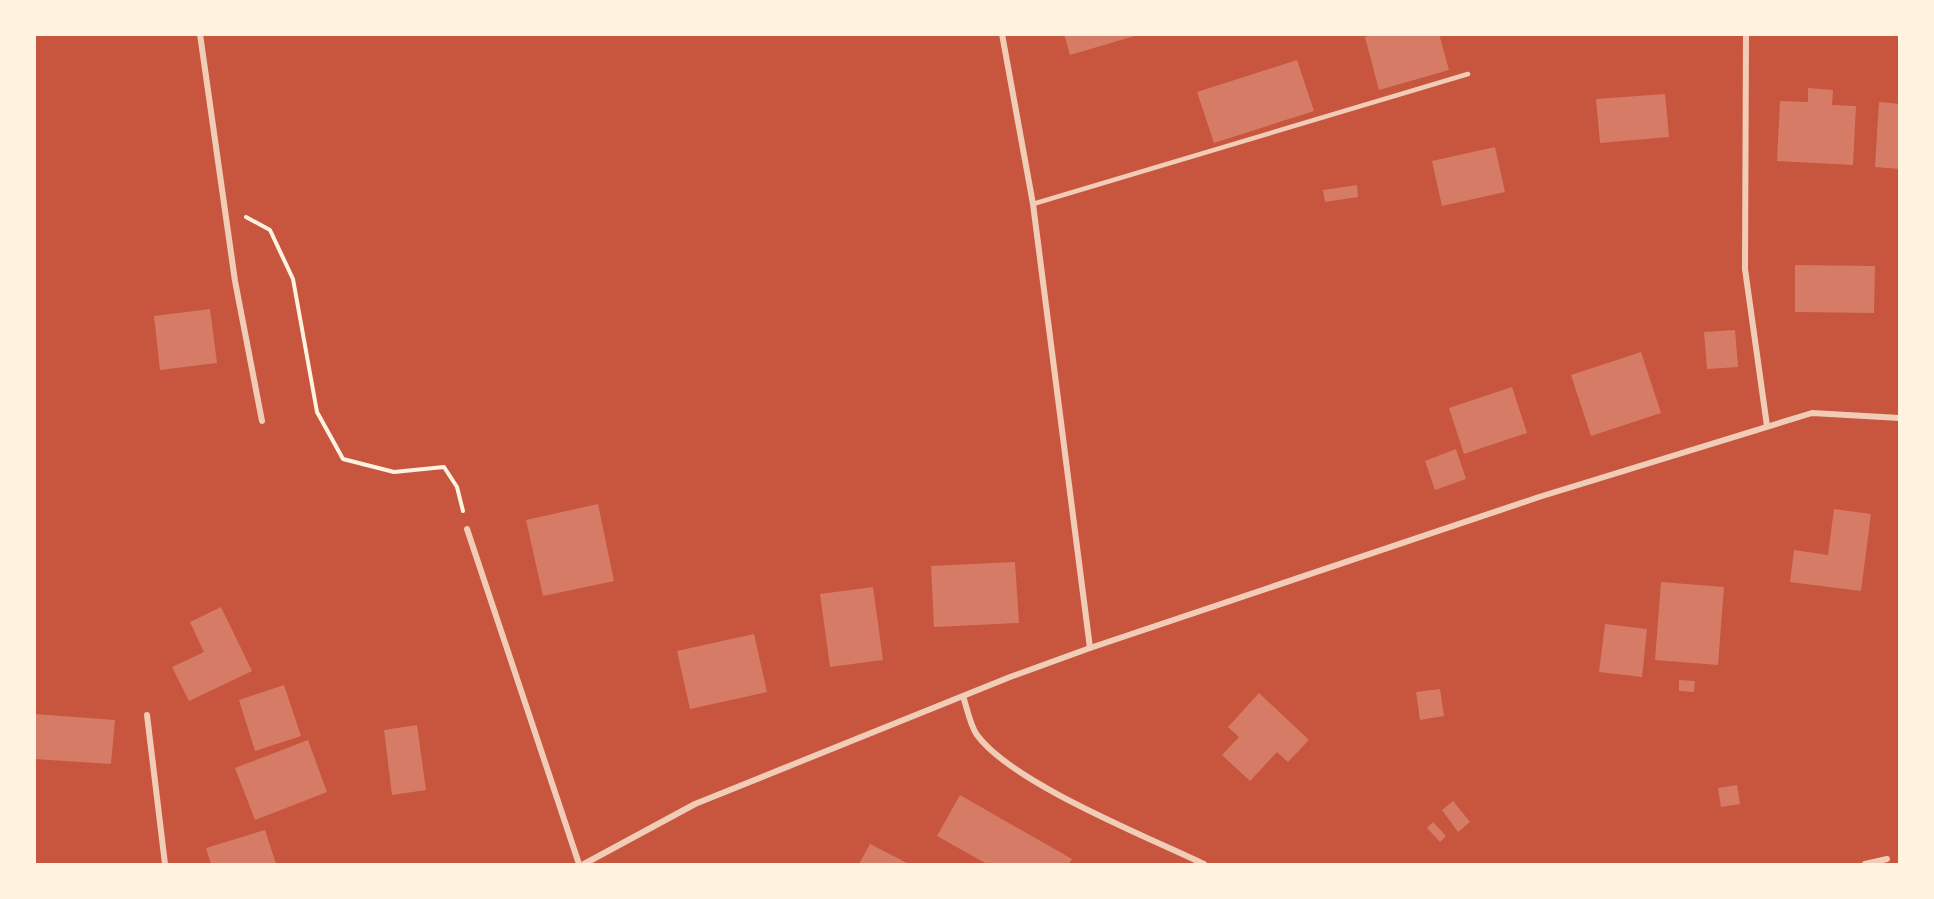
<svg xmlns="http://www.w3.org/2000/svg" width="1934" height="899" font-family="Overpass,sans-serif">
	<style>
		.building { fill: #d67c66 }
		.lines { fill: none; stroke-linecap: round; stroke-linejoin: round }
		.path { stroke: #fff3e0; stroke-width: 4 }
		.service { stroke: #f1ccb7; stroke-width: 4.5 }
		.minor { stroke: #f1ccb7; stroke-width: 6 }
	</style>
	<rect width="100%" height="100%" fill="#c8553d"/>
	<g class="building">
		<path d="M 1064,34 L 1138,34 L 1138,35 L 1070,55 Z"/>
		<path d="M 1374,34 L 1439,34 L 1449,70 L 1379,90 L 1365,37 Z"/>
		<path d="M 1297,60 L 1314,111 L 1214,143 L 1197,92 Z"/>
		<path d="M 1808,88 L 1833,90 L 1832,105 L 1856,106 L 1853,165 L 1777,161 L 1780,101 L 1808,102 Z"/>
		<path d="M 1665,94 L 1669,137 L 1600,143 L 1596,99 Z"/>
		<path d="M 1879,102 L 1900,104 L 1900,169 L 1875,167 Z"/>
		<path d="M 1495,147 L 1505,192 L 1442,206 L 1432,161 Z"/>
		<path d="M 1357,185 L 1358,197 L 1325,202 L 1323,190 Z"/>
		<path d="M 1795,265 L 1875,266 L 1874,313 L 1795,312 Z"/>
		<path d="M 210,309 L 217,363 L 160,370 L 154,316 Z"/>
		<path d="M 1735,330 L 1738,367 L 1707,369 L 1704,332 Z"/>
		<path d="M 1641,352 L 1661,413 L 1591,436 L 1571,375 Z"/>
		<path d="M 1512,387 L 1527,433 L 1464,454 L 1449,408 Z"/>
		<path d="M 1456,449 L 1466,479 L 1435,490 L 1425,461 Z"/>
		<path d="M 598,504 L 614,581 L 543,596 L 526,520 Z"/>
		<path d="M 1834,509 L 1871,514 L 1861,591 L 1790,582 L 1794,550 L 1828,555 Z"/>
		<path d="M 1015,562 L 1019,623 L 934,627 L 931,566 Z"/>
		<path d="M 1661,582 L 1724,587 L 1718,665 L 1655,660 Z"/>
		<path d="M 873,587 L 883,660 L 830,667 L 820,594 Z"/>
		<path d="M 221,607 L 252,671 L 189,701 L 172,667 L 204,652 L 190,622 Z"/>
		<path d="M 1605,624 L 1647,629 L 1642,677 L 1599,672 Z"/>
		<path d="M 754,634 L 767,692 L 690,709 L 677,651 Z"/>
		<path d="M 1679,680 L 1695,681 L 1694,692 L 1679,691 Z"/>
		<path d="M 284,685 L 301,736 L 255,751 L 239,700 Z"/>
		<path d="M 1440,689 L 1444,716 L 1420,720 L 1416,692 Z"/>
		<path d="M 1259,693 L 1309,740 L 1288,762 L 1277,752 L 1250,781 L 1222,755 L 1239,737 L 1228,727 Z"/>
		<path d="M 34,714 L 115,720 L 111,764 L 34,759 Z"/>
		<path d="M 417,725 L 426,790 L 392,795 L 384,730 Z"/>
		<path d="M 308,740 L 327,792 L 255,820 L 235,768 Z"/>
		<path d="M 1737,785 L 1740,804 L 1721,807 L 1718,788 Z"/>
		<path d="M 960,795 L 1072,859 L 1069,864 L 987,864 L 937,836 Z"/>
		<path d="M 1453,801 L 1470,822 L 1458,832 L 1442,810 Z"/>
		<path d="M 1433,822 L 1446,836 L 1440,842 L 1427,828 Z"/>
		<path d="M 265,830 L 276,864 L 211,864 L 206,848 Z"/>
		<path d="M 870,844 L 909,864 L 859,864 Z"/>
	</g>
	<g class="lines">
		<path class="path" d="M 246,217 L 270,230 L 293,279 L 317,412 L 343,459 L 394,472 L 444,467 L 457,487 L 463,511"/>
		<path class="service" d="M 1033,204 L 1468,74"/>
		<g class="minor">
			<path d="M 200,34 L 235,281 L 262,421"/>
			<path d="M 1002,34 L 1033,204 L 1090,648"/>
			<path d="M 1746,34 L 1745,269 L 1767,426"/>
			<path d="M 467,529 L 579,864"/>
			<path d="M 963,696 C 967,708 970,725 977,735 C 1012,783 1148,837 1204,864"/>
			<path d="M 147,715 L 165,864"/>
			<path d="M 584,864 L 695,804 L 1010,677 L 1090,648 L 1539,497 L 1812,413 L 1900,418"/>
			<path d="M 1865,864 L 1887,859"/>
		</g>
	</g>
	<rect width="1934" height="899" fill="none" stroke="#fff3e0" stroke-width="72"/>
</svg>
